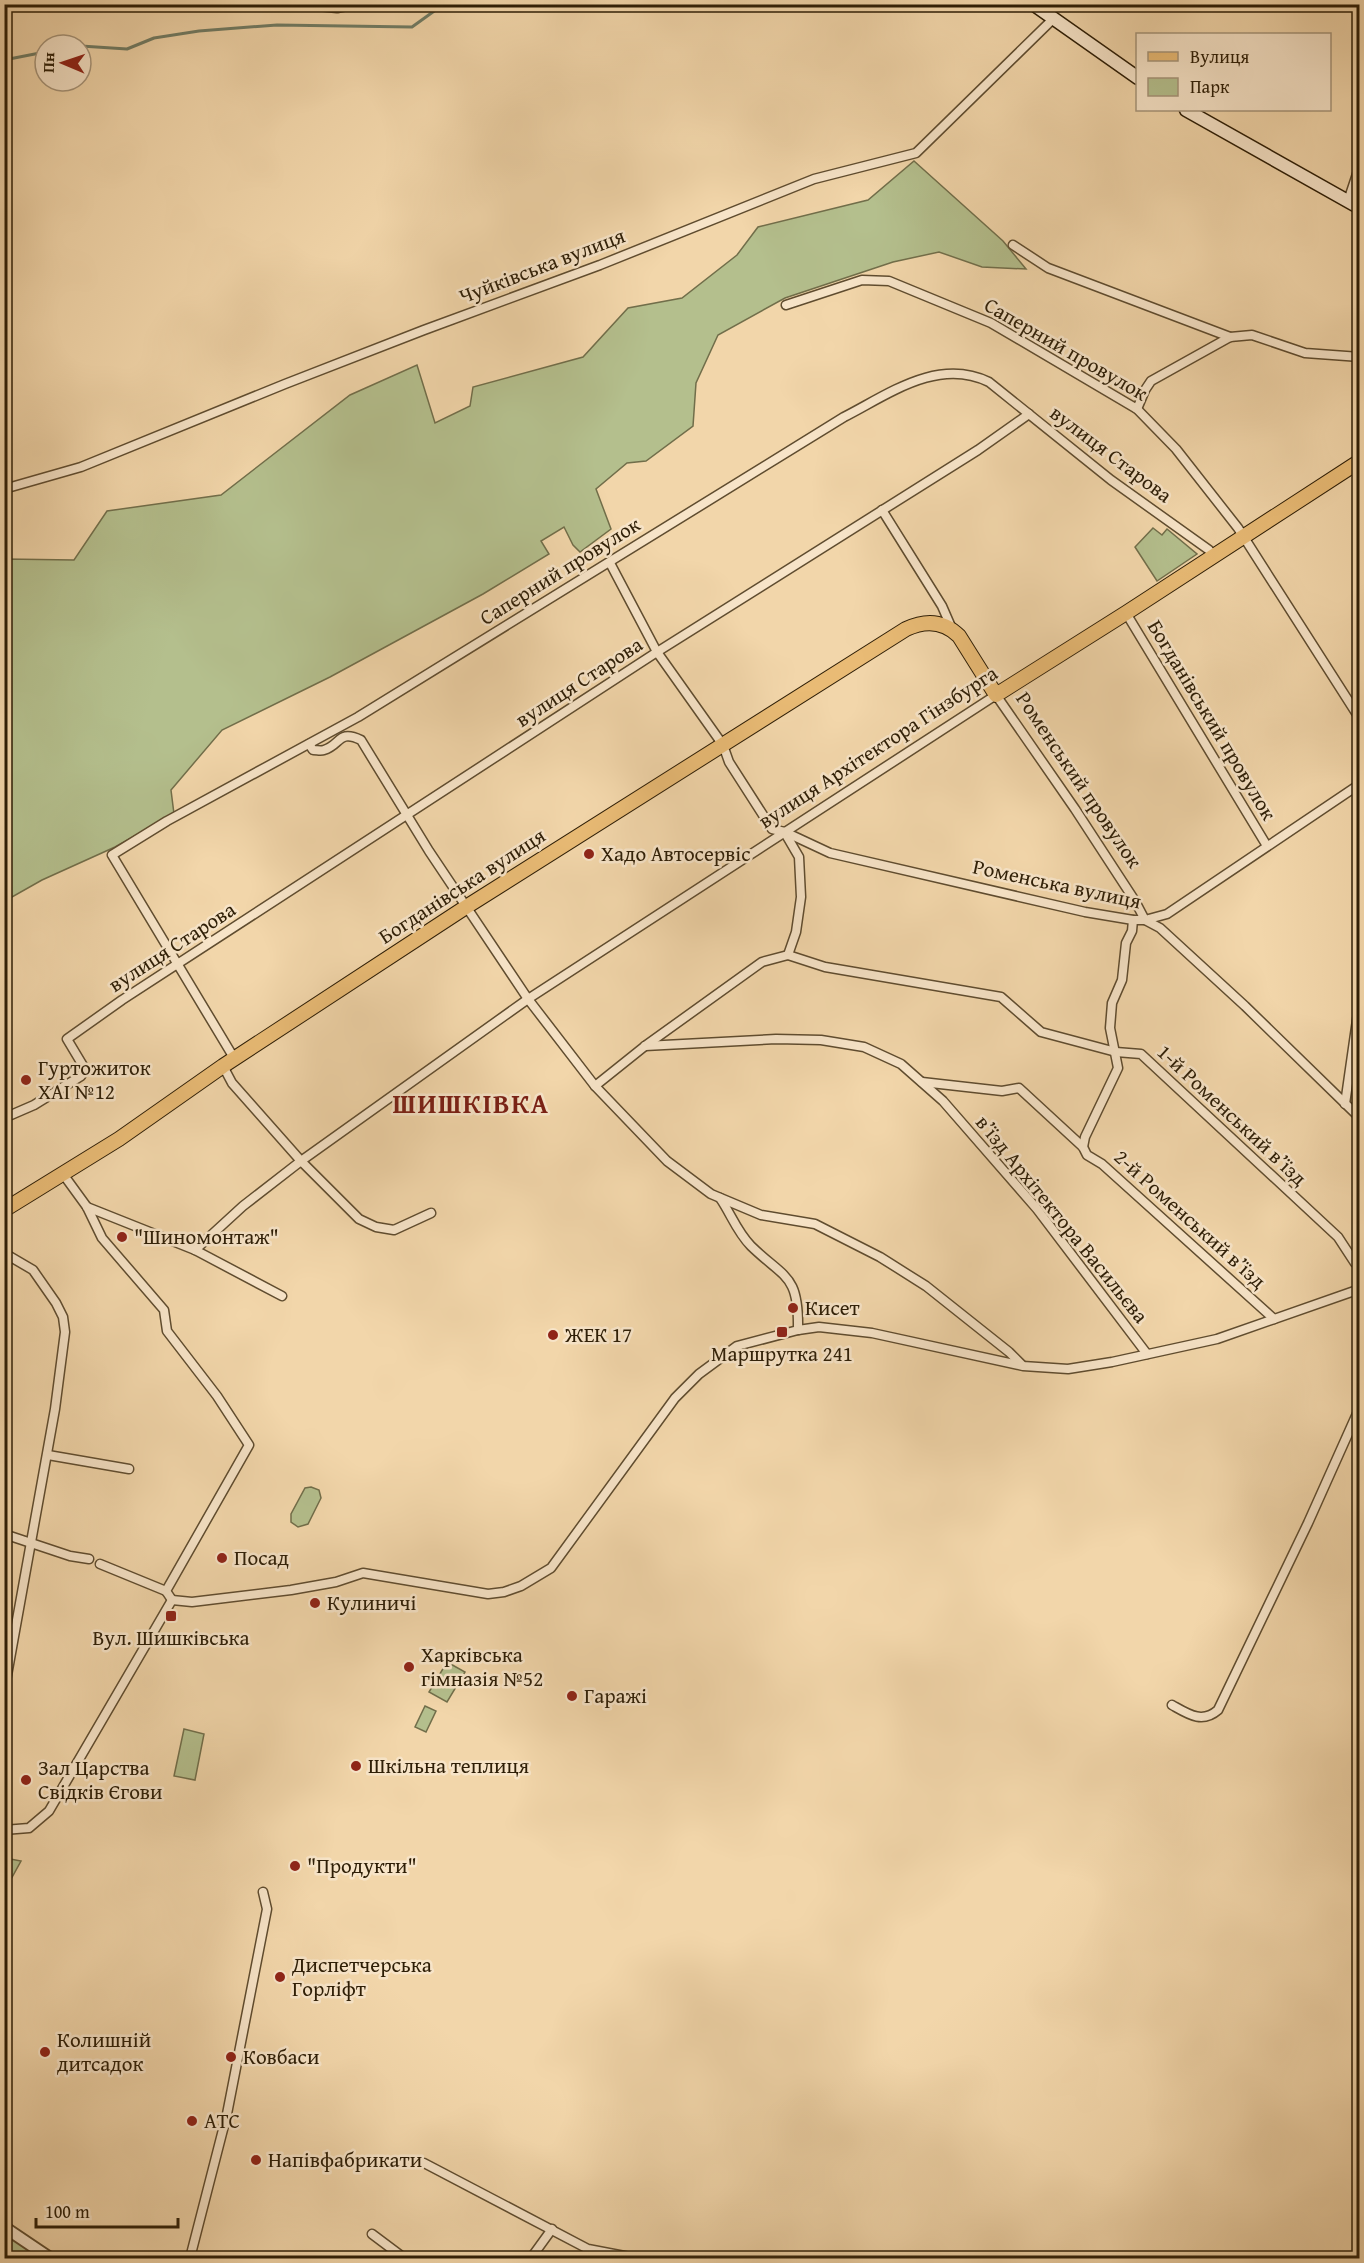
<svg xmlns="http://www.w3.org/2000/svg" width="1364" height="2263" font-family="'Gentium Book Plus',serif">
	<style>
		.green { fill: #b4bf8d; stroke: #716e4a; stroke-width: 1.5 }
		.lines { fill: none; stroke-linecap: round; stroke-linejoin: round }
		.stream { stroke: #707c65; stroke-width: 3 }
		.minor-casing { stroke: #5f4c2f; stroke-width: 11 }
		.tertiary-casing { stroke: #5f4c2f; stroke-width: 14 }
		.secondary-casing { stroke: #2e1e06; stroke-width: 15 }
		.primary-casing { stroke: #2e1e06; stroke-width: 16 }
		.minor { stroke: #f7e4c8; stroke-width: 8 }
		.tertiary { stroke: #f7e4c8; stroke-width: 10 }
		.secondary { stroke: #f7e4c8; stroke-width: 12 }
		.primary { stroke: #e9bb75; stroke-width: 14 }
		.poi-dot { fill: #8f2418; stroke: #f7e4c8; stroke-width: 2 }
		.labels { text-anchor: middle; stroke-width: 5; stroke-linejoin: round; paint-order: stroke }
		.street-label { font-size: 21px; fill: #2e1e06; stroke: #f7e4c8 }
		.poi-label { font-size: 21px; fill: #2e1e06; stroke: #f7e4c8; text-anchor: start }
		.district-label { font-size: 27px; font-weight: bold; letter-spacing: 1.5px; fill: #7a1f14; stroke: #f7e4c8 }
	</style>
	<rect width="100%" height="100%" fill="#f2d6aa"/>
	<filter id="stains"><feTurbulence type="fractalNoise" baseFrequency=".00333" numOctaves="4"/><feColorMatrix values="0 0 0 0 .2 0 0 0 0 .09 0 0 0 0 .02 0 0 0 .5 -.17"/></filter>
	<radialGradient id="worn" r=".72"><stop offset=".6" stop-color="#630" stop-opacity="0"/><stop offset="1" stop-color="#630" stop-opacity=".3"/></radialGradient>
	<g class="green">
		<path d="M 914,161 L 1003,241 L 1026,269 L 982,267 L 939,252 L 893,262 L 785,298 L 718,335 L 696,383 L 693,426 L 646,461 L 627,463 L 596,489 L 611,529 L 580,552 L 573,545 L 564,527 L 541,541 L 549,554 L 483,594 L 330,677 L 222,730 L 171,790 L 174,814 L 115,847 L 42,880 L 5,901 L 5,559 L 74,560 L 107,511 L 221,495 L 350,395 L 417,365 L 435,423 L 470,406 L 473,387 L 583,357 L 628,308 L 682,298 L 737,255 L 758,227 L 868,200 Z"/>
		<path d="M 1153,528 L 1162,535 L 1167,529 L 1197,554 L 1157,581 L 1135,547 Z"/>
		<path d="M 311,1487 L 319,1490 L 321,1498 L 308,1524 L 298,1527 L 291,1522 L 291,1514 L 305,1488 Z"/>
		<path d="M 447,1662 L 465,1672 L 447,1702 L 429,1692 Z"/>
		<path d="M 425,1706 L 436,1711 L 426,1732 L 415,1727 Z"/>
		<path d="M 184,1729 L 204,1734 L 195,1780 L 174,1776 Z"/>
		<path d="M 5,1858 L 21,1861 L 5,1890 L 4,1858 Z"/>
		<path d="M 5,2232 L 44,2258 L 5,2258 Z"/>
	</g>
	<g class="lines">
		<g class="stream">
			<path d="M 81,46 L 127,49 L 154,38 L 199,31 L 277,25 L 412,27 L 444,4"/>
			<path d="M 4,60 L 45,52"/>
		</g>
		<defs>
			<g id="minor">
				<path d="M 299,4 L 337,8 L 356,4"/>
				<path d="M 1348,201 L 1360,165"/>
				<path d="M 1013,245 L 1048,268 L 1230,337"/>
				<path d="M 786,305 L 862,280 L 889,281 L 991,323 L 1137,409 L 1176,449 L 1238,528 L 1360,719"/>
				<path d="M 1137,409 L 1145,390 L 1151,381 L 1230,337 L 1252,335 L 1305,353 L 1360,357"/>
				<path d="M 4,489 L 81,467 L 285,384 L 424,330 L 600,265 L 814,179 L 916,153 L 1053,19"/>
				<path d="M 882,510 L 942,606 L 952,629"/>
				<path d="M 610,563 L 657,652 L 723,745 L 729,762 L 772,829 L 785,832 L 830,853 L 1085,912 L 1133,920 L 1145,920 L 1160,928 L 1245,1006 L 1360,1118"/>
				<path d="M 1126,613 L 1267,846"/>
				<path d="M 309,744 L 313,750 C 317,750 321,751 324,750 C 341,745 338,729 361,740 L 429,851 L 528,999 L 595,1086 L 667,1161 L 711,1194 L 761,1215 L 815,1224 L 880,1257 L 926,1286 L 1009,1352 L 1022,1365"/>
				<path d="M 785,833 L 799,857 L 801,897 L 796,932 L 788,955"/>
				<path d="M 645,1046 L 776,1039 L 821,1040 L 864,1047 L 901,1064 L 943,1101 L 1037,1209 L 1147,1354"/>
				<path d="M 234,1058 L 112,855 L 167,821 L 358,717 L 844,417 C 889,394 938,357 989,382 L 1111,480 L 1209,550 L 1213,556"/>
				<path d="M 223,1066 L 232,1083 L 301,1161 L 359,1219 L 376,1227 L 394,1230 L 431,1213"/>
				<path d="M 922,1082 L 1002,1091 L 1019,1088 L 1083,1147 L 1087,1155 L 1102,1164 L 1274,1319"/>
				<path d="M 595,1086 L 645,1046 L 762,962 L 788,955 L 825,967 L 1001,997 L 1041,1032 L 1116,1052 L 1141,1054 L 1338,1237 L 1355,1263 L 1360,1267"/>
				<path d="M 1345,1104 L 1360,999"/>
				<path d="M 4,1118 L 34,1105 L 81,1076 L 85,1069 L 67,1039 L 122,1000 L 657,652 L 978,450 L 1029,414"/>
				<path d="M 1083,1147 L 1085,1137 L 1118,1068 L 1110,1028 L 1112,1003 L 1122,980 L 1126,943 L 1132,931 L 1133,920"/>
				<path d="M 63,1174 L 87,1207 L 102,1238 L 164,1310 L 167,1331 L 217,1396 L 249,1445 L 166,1591 L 172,1600"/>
				<path d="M 720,1198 C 731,1214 737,1232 751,1246 C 785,1279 799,1274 798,1330"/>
				<path d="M 87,1207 L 195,1250 L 282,1296"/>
				<path d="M 195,1250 L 243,1206 L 301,1161 L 528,999 L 996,695 L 1075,809 L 1135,901 L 1145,920 L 1167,914 L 1360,784"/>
				<path d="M 4,1253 L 33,1270 L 56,1303 L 63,1317 L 65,1332 L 55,1409 L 4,1692"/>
				<path d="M 48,1455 L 129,1469"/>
				<path d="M 4,1534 L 70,1556 L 89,1559"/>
				<path d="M 100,1564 L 166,1591"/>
				<path d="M 172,1600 L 192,1602 L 291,1590 L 336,1582 L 363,1573 L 488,1594 L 504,1592 L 521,1586 L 551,1568 L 675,1398 L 699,1374 L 737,1346 L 798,1330 L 819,1327 L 872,1333 L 1023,1366 L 1068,1369 L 1112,1362 L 1217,1339 L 1360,1289"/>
				<path d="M 1172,1705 C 1188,1714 1202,1724 1218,1710 L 1308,1523 L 1360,1407"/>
				<path d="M 4,1830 L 29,1828 L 49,1811 L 172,1600"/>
				<path d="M 424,2163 L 588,2249 L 635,2258"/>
				<path d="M 372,2234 L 404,2258"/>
				<path d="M 190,2258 L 227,2114 L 267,1909 L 263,1892"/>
				<path d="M 531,2258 L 552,2229"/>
			</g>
			<path id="tertiary" d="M 4,2227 L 50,2258"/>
			<g id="secondary">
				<path d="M 1033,4 L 1138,78"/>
				<path d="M 1186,110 L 1360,208"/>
			</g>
			<path id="primary" d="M 4,1210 L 119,1139 L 223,1066 L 466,907 L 906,629 C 925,620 943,620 959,636 L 996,695 L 1126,613 L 1360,461"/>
		</defs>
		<use href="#minor" class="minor-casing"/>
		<use href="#tertiary" class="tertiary-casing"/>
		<use href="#secondary" class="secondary-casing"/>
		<use href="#primary" class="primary-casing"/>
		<use href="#minor" class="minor"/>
		<use href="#tertiary" class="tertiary"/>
		<use href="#secondary" class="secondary"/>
		<use href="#primary" class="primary"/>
	</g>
	<g class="poi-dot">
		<circle cx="589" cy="854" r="6"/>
		<circle cx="26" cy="1080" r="6"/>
		<circle cx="122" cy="1237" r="6"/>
		<circle cx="793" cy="1308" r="6"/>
		<rect x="776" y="1326" width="12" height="12" rx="3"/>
		<circle cx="553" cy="1335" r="6"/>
		<circle cx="222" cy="1558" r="6"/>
		<circle cx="315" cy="1603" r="6"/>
		<rect x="165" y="1610" width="12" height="12" rx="3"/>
		<circle cx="409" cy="1667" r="6"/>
		<circle cx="572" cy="1696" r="6"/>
		<circle cx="356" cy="1766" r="6"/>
		<circle cx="26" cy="1780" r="6"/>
		<circle cx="295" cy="1866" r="6"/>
		<circle cx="280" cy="1977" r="6"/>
		<circle cx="45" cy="2052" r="6"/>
		<circle cx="231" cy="2057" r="6"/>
		<circle cx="192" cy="2121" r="6"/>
		<circle cx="256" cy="2160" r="6"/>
	</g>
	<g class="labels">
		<g class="street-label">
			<text transform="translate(542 266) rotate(-21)" y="7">Чуйківська вулиця</text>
			<text transform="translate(1066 349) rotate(30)" y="7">Саперний провулок</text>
			<text transform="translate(1111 454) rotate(37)" y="7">вулиця Старова</text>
			<text transform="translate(560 571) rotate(-32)" y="7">Саперний провулок</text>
			<text transform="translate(579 682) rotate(-33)" y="7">вулиця Старова</text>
			<text transform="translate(1212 720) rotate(59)" y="7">Богданівський провулок</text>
			<text transform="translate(878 747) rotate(-33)" y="7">вулиця Архітектора Гінзбурга</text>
			<text transform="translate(1079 780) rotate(56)" y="7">Роменський провулок</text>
			<text transform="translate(1057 884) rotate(12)" y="7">Роменська вулиця</text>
			<text transform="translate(462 886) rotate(-33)" y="7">Богданівська вулиця</text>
			<text transform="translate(172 947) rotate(-33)" y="7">вулиця Старова</text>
			<text transform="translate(1232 1115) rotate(43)" y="7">1-й Роменський в’їзд</text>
			<text transform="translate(1062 1219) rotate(51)" y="7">в’їзд Архітектора Васильєва</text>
			<text transform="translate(1190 1219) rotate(42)" y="7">2-й Роменський в’їзд</text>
		</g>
		<g class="poi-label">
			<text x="601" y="861">Хадо Автосервіс</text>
			<text x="38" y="1075">Гуртожиток<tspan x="38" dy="24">ХАІ №12</tspan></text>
			<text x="134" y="1244">"Шиномонтаж"</text>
			<text x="805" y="1315">Кисет</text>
			<text x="565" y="1342">ЖЕК 17</text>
			<text x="782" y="1361" text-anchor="middle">Маршрутка 241</text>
			<text x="234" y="1565">Посад</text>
			<text x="327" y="1610">Кулиничі</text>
			<text x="171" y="1645" text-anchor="middle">Вул. Шишківська</text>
			<text x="421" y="1662">Харківська<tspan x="421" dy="24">гімназія №52</tspan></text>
			<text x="584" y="1703">Гаражі</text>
			<text x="368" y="1773">Шкільна теплиця</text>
			<text x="38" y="1775">Зал Царства<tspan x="38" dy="24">Свідків Єгови</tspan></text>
			<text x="307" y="1873">"Продукти"</text>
			<text x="292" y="1972">Диспетчерська<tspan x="292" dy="24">Горліфт</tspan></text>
			<text x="57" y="2047">Колишній<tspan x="57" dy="24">дитсадок</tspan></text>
			<text x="243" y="2064">Ковбаси</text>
			<text x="204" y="2128">АТС</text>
			<text x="268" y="2167">Напівфабрикати</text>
		</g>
		<g class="district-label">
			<text x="471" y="1113">ШИШКІВКА</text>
		</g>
	</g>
	<rect width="1364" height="2263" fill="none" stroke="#f2d6aa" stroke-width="24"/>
	<rect x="6" y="6" width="1352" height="2251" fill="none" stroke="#2e1e06" stroke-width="3"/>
	<rect x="12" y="12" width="1340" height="2239" fill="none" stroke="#2e1e06" stroke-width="1.5"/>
	<rect x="1136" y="33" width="195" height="78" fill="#f7e4c8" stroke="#a7957a" stroke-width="1.5"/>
	<rect x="1148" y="52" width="30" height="9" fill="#e9bb75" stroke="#a7957a" stroke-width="1.5"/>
	<text x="1190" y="63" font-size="18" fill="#2e1e06">Вулиця</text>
	<rect x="1148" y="78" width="30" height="18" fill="#b4bf8d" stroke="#a7957a" stroke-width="1.5"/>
	<text x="1190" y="93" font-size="18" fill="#2e1e06">Парк</text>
	<g transform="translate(63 63) rotate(272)"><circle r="28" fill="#f7e4c8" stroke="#a7957a" stroke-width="1.5"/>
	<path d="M0-4.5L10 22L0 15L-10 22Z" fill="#8f2418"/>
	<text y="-9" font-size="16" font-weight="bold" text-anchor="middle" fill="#2e1e06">Пн</text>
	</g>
	<path d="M36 2218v9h142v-9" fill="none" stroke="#2e1e06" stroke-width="3"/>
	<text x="45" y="2218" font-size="18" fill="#2e1e06" stroke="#f7e4c8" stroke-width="4.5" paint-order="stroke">100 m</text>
	<rect width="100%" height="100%" filter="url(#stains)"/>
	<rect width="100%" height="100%" fill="url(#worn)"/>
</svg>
